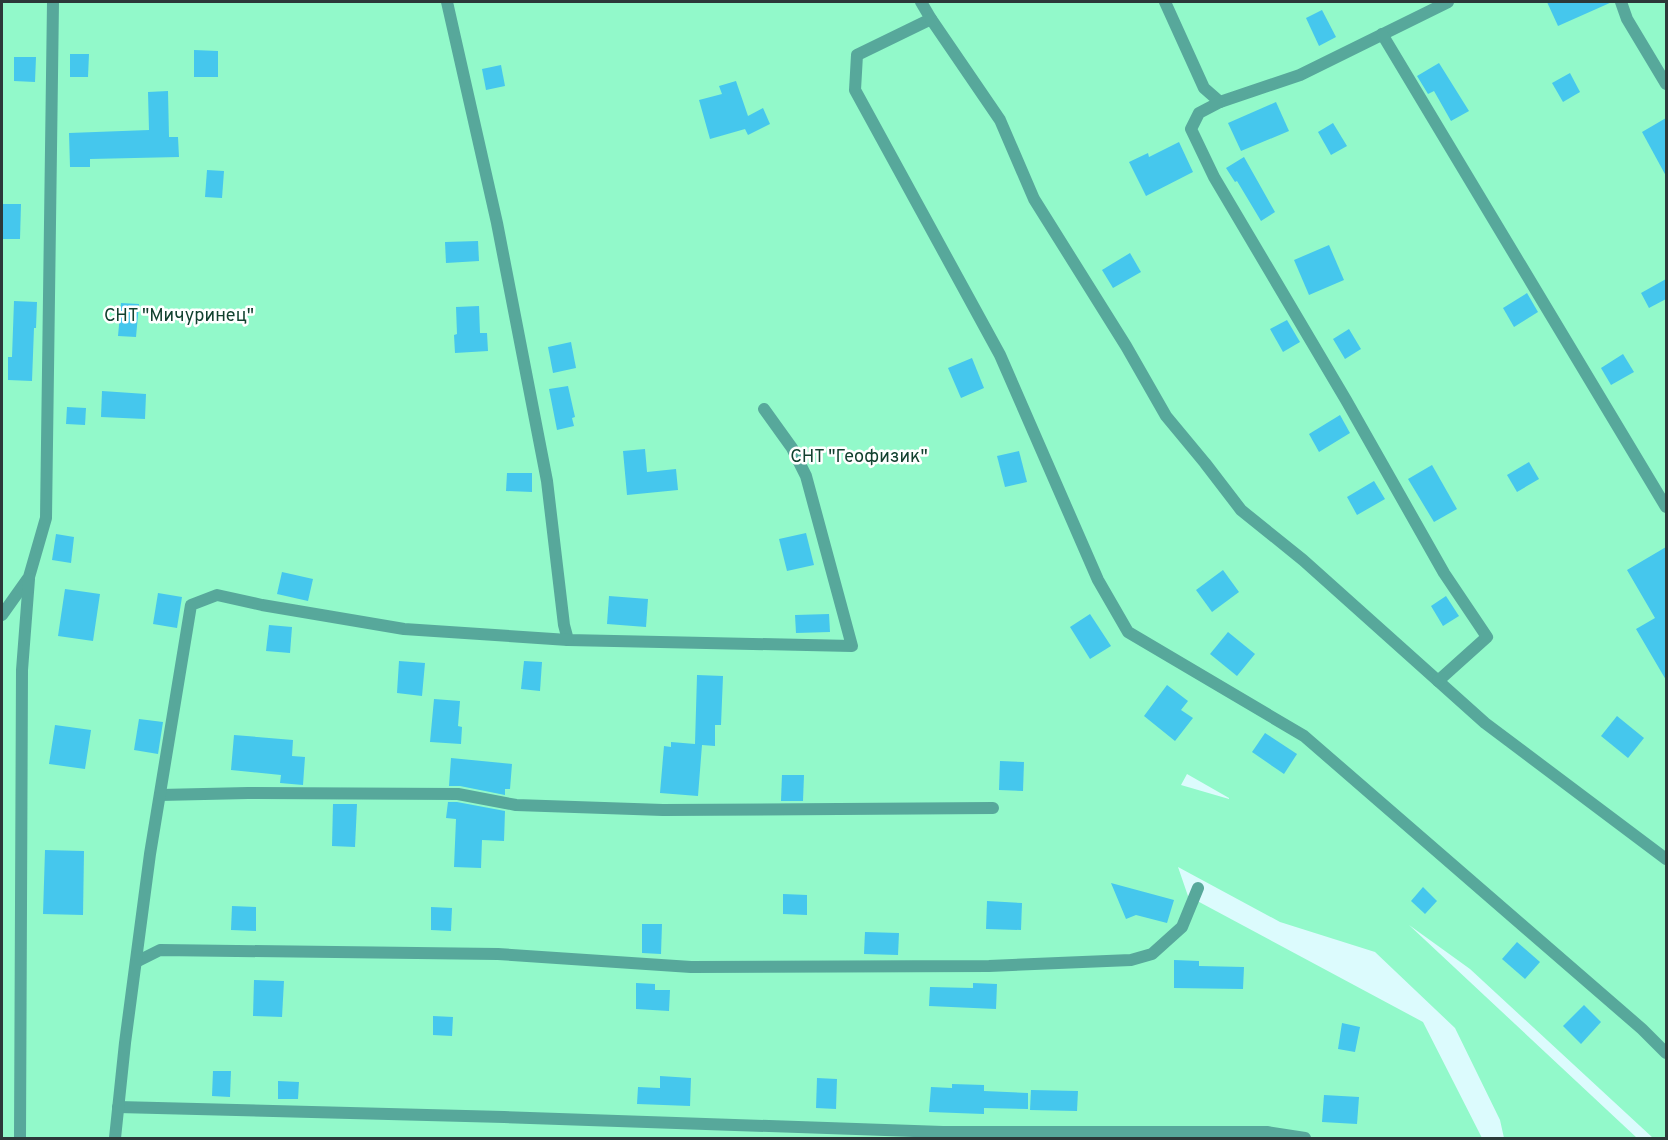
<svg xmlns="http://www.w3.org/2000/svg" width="1668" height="1140" font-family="Overpass,sans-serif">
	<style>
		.green { fill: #92f9ca; fill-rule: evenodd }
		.building { fill: #45c7ed }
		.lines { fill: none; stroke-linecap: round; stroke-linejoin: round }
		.minor { stroke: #57a89b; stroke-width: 12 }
		.labels { text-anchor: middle; stroke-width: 5; stroke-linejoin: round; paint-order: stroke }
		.park-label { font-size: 18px; fill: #12412f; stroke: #fff }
	</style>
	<rect width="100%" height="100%" fill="#dcfbfd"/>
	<path class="green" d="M 2,2 L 1666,2 L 1666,1138 L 1653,1138 L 1470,969 L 1409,925 L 1637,1138 L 1504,1138 L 1500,1120 L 1455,1028 L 1375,952 L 1280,922 L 1178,867 L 1188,896 L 1423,1022 L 1482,1138 L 2,1138 ZM 1187,774 L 1229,798 L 1229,799 L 1181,785 Z"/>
	<g class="building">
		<path d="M 1547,2 L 1612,2 L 1558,26 Z"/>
		<path d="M 1322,10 L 1336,37 L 1319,46 L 1306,18 Z"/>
		<path d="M 194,50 L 218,51 L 218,77 L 194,77 Z"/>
		<path d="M 70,54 L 89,54 L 88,77 L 70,77 Z"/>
		<path d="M 14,57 L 36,57 L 35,82 L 14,81 Z"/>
		<path d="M 1439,63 L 1469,111 L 1451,121 L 1434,91 L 1428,94 L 1417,76 Z"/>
		<path d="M 501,65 L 505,86 L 486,90 L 482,69 Z"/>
		<path d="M 1570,73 L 1580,92 L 1563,102 L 1552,83 Z"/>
		<path d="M 736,81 L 748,116 L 763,108 L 770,124 L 748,135 L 745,129 L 710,139 L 699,100 L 722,94 L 719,86 Z"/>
		<path d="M 168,91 L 169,137 L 178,137 L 179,157 L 90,159 L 90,167 L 70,167 L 69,133 L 149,130 L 148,92 Z"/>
		<path d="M 1276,102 L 1289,131 L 1241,151 L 1228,123 Z"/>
		<path d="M 1666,118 L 1666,176 L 1642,132 Z"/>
		<path d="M 1333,123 L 1347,146 L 1331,155 L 1318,132 Z"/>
		<path d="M 1179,142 L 1193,172 L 1146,196 L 1129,162 L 1148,153 L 1149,157 Z"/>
		<path d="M 1244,157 L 1275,212 L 1261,221 L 1237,181 L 1235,182 L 1226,168 Z"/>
		<path d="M 207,170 L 224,171 L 222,198 L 205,197 Z"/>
		<path d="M 2,204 L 21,204 L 20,239 L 2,239 Z"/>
		<path d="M 478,241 L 479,261 L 446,263 L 445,242 Z"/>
		<path d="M 1329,245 L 1344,280 L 1309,295 L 1294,260 Z"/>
		<path d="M 1130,253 L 1141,272 L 1113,288 L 1102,270 Z"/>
		<path d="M 1666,279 L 1666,299 L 1649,308 L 1641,293 Z"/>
		<path d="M 1527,293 L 1538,312 L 1514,327 L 1503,308 Z"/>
		<path d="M 14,301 L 37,302 L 36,328 L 34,328 L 32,381 L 8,380 L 8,357 L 12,357 Z"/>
		<path d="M 121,303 L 139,304 L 136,337 L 118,336 Z"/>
		<path d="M 479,306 L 480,333 L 487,333 L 488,351 L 455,353 L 454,335 L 457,334 L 456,307 Z"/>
		<path d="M 1287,320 L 1300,342 L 1283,352 L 1270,329 Z"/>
		<path d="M 1349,329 L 1361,349 L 1345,359 L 1333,339 Z"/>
		<path d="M 571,342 L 576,368 L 553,373 L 548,347 Z"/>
		<path d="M 1623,354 L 1634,372 L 1611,385 L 1601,368 Z"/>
		<path d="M 972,358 L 984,388 L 961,398 L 948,368 Z"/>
		<path d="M 568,386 L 575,417 L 572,418 L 574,426 L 557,430 L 549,389 Z"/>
		<path d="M 102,391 L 146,394 L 145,419 L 101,417 Z"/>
		<path d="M 67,407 L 86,408 L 85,425 L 66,424 Z"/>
		<path d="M 1340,415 L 1350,433 L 1319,452 L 1309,434 Z"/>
		<path d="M 645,449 L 647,472 L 676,469 L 678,490 L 627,495 L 623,451 Z"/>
		<path d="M 1019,451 L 1027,482 L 1005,487 L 997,456 Z"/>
		<path d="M 1529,462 L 1539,479 L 1517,492 L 1507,475 Z"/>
		<path d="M 1432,465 L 1457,509 L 1434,522 L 1408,479 Z"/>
		<path d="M 507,473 L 532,473 L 532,492 L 506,491 Z"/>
		<path d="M 1374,481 L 1385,499 L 1357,515 L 1347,497 Z"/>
		<path d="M 806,533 L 814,565 L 787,571 L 779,539 Z"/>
		<path d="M 56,534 L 74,537 L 71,563 L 52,560 Z"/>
		<path d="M 1666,547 L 1666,680 L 1636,629 L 1655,618 L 1627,570 Z"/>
		<path d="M 1223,570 L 1239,592 L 1212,612 L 1196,590 Z"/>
		<path d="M 282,572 L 313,579 L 308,601 L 277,594 Z"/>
		<path d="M 65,589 L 100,594 L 93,641 L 58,636 Z"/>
		<path d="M 158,593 L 182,597 L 177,628 L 153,624 Z"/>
		<path d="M 609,596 L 648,599 L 646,627 L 607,624 Z"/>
		<path d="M 1446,596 L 1459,616 L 1443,626 L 1431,606 Z"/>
		<path d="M 829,614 L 830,632 L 796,633 L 795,615 Z"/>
		<path d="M 1090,614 L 1111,646 L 1090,659 L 1070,627 Z"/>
		<path d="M 269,625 L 292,627 L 290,653 L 266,651 Z"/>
		<path d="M 1228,632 L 1255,654 L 1237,676 L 1210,654 Z"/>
		<path d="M 399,661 L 425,663 L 422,696 L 397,693 Z"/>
		<path d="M 524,661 L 542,662 L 540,691 L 521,689 Z"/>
		<path d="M 697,675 L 723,676 L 721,725 L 715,725 L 715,746 L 702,745 L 698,796 L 660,793 L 664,746 L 671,747 L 671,742 L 695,744 Z"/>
		<path d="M 1167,685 L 1188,701 L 1181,710 L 1193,718 L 1175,741 L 1144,716 Z"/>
		<path d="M 434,699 L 460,701 L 458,726 L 462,727 L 461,744 L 430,742 Z"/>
		<path d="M 1617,716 L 1644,738 L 1628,758 L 1601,736 Z"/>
		<path d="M 139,719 L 163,722 L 158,754 L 134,750 Z"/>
		<path d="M 55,725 L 91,730 L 85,769 L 49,764 Z"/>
		<path d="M 1265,733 L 1297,754 L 1284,774 L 1252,752 Z"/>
		<path d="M 234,735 L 293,740 L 292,756 L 305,757 L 303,785 L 280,783 L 281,775 L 231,770 Z"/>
		<path d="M 451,758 L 512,764 L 510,789 L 505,789 L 505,795 L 460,786 L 449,786 Z"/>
		<path d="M 1000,761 L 1024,762 L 1023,791 L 999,790 Z"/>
		<path d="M 782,775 L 804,775 L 803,801 L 781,801 Z"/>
		<path d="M 448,802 L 457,802 L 505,811 L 504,841 L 482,840 L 481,868 L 454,867 L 456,819 L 446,818 Z"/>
		<path d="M 333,804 L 357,804 L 355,847 L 332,846 Z"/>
		<path d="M 45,850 L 84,851 L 83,915 L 43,914 Z"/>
		<path d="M 1111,883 L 1174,900 L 1167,923 L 1136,915 L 1126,919 Z"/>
		<path d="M 1423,887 L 1437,901 L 1425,914 L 1411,901 Z"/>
		<path d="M 783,894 L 807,895 L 807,915 L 783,914 Z"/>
		<path d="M 987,901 L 1022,903 L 1021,930 L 986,929 Z"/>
		<path d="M 232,906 L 256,907 L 256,931 L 231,930 Z"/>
		<path d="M 431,907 L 452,908 L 451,931 L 431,930 Z"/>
		<path d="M 642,924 L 662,924 L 661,954 L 642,953 Z"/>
		<path d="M 865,932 L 899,933 L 898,955 L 864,954 Z"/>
		<path d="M 1517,942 L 1540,962 L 1525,979 L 1502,959 Z"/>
		<path d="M 1174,960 L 1199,961 L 1199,966 L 1244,967 L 1243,989 L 1174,988 Z"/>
		<path d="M 254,980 L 284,981 L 282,1017 L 253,1016 Z"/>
		<path d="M 636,983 L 655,984 L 655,990 L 670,990 L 669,1011 L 636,1009 Z"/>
		<path d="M 973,983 L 997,984 L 996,1009 L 929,1006 L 930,987 L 973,988 Z"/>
		<path d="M 1584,1005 L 1601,1022 L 1581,1044 L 1563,1026 Z"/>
		<path d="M 433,1016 L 453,1017 L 452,1036 L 433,1035 Z"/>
		<path d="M 1342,1023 L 1360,1027 L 1355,1052 L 1338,1049 Z"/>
		<path d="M 213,1071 L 231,1071 L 230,1097 L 212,1096 Z"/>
		<path d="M 660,1076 L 691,1078 L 690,1106 L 637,1104 L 638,1087 L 660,1088 Z"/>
		<path d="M 817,1078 L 837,1079 L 836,1109 L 816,1108 Z"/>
		<path d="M 278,1081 L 299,1082 L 298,1099 L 278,1099 Z"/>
		<path d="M 952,1084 L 984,1085 L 984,1091 L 1028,1093 L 1028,1109 L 984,1108 L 984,1114 L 929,1112 L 931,1087 L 952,1088 Z"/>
		<path d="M 1031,1090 L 1078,1091 L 1077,1111 L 1030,1110 Z"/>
		<path d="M 1324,1095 L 1359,1097 L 1357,1124 L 1322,1122 Z"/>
	</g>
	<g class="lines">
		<g class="minor">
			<path d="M 447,2 L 497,223 L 547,481 L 564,625 L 568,640 L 852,646 L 806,476 L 792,448 L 764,409"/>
			<path d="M 921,2 L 931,19 L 857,55 L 855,90 L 1000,355 L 1098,580 L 1128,632 L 1304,736 L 1642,1029 L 1666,1053"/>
			<path d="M 1165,2 L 1204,88 L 1220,102 L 1300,75 L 1448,2"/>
			<path d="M 1621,2 L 1627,19 L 1666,84"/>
			<path d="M 931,19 L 1000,120 L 1034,199 L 1126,346 L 1166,416 L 1205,463 L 1241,510 L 1303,560 L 1485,723 L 1666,859"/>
			<path d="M 1382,34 L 1666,507"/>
			<path d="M 1220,102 L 1199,113 L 1191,129 L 1214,177 L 1346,400 L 1444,573 L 1487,637 L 1438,681"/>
			<path d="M 2,615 L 29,577 L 46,518 L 53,2"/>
			<path d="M 160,795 L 248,793 L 458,794 L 516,805 L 663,810 L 993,808"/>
			<path d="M 136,962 L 160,950 L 498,954 L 691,967 L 989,966 L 1131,960 L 1152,954 L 1182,927 L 1198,888"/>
			<path d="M 118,1107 L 504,1117 L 943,1132 L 1267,1132 L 1305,1138"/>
			<path d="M 20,1138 L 22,670 L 29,579"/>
			<path d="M 115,1138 L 125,1043 L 150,854 L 191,605 L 217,595 L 262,605 L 404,629 L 568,640"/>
		</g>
	</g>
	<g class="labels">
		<g class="park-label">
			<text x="179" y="321">СНТ "Мичуринец"</text>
			<text x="859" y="462">СНТ "Геофизик"</text>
		</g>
	</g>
	<rect width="1668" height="1140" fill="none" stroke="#2c3839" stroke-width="6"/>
</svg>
